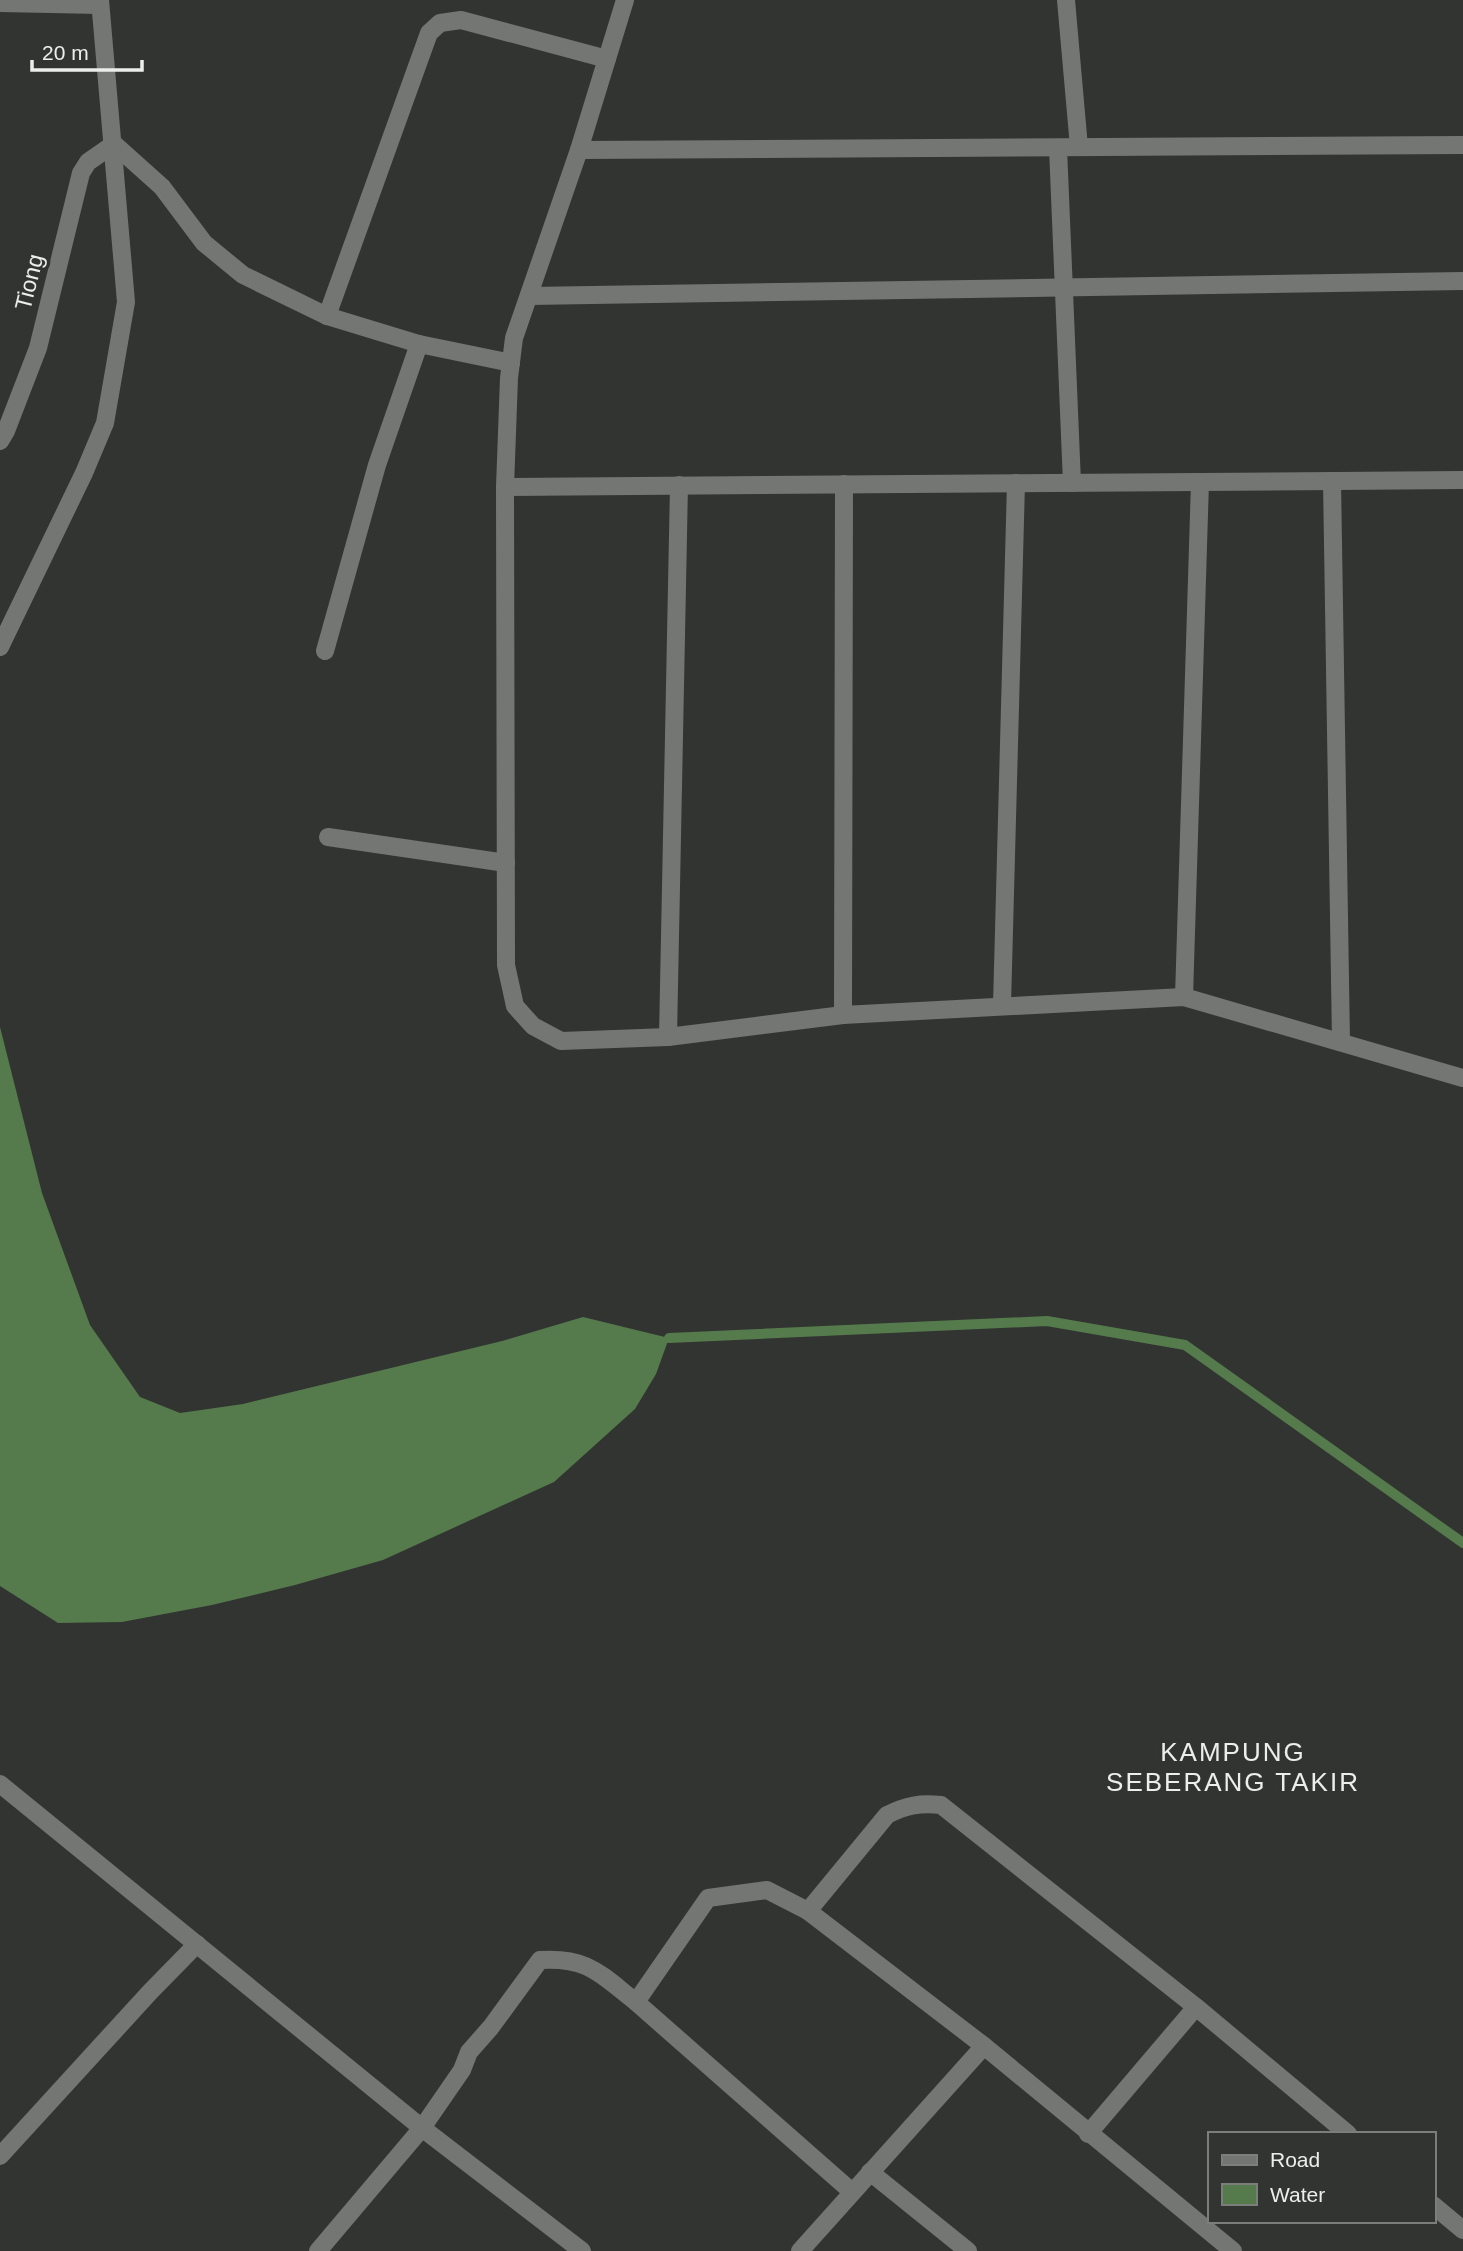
<svg xmlns="http://www.w3.org/2000/svg" width="1463" height="2251" font-family="Arial,sans-serif">
	<style>
		.water { fill: #557a4b }
		.lines { fill: none; stroke-linecap: round; stroke-linejoin: round }
		.stream { stroke: #557a4b; stroke-width: 10 }
		.minor { stroke: #747674; stroke-width: 18 }
		.labels { text-anchor: middle; stroke-width: 7; stroke-linejoin: round; paint-order: stroke }
		.street-label { font-size: 23px; fill: #eceeec; stroke: #313431 }
		.quarter-label { font-size: 26px; letter-spacing: 2px; fill: #eceeec; stroke: #313431 }
	</style>
	<rect width="100%" height="100%" fill="#313431"/>
	<path class="water" d="M 0,1027 L 42,1193 L 90,1325 L 140,1397 L 180,1413 L 243,1404 L 502,1341 L 583,1317 L 669,1338 L 656,1374 L 635,1409 L 554,1482 L 383,1560 L 295,1585 L 212,1605 L 122,1622 L 58,1623 L 0,1586 Z"/>
	<g class="lines">
		<path class="stream" d="M 669,1338 L 1047,1321 L 1185,1345 L 1463,1543"/>
		<g class="minor">
			<path d="M 625,0 L 579,150 L 514,338 L 509,378 L 505,487 L 506,965 L 515,1006 L 533,1026 L 561,1041 L 668,1037 L 843,1015 L 1184,997 L 1463,1078"/>
			<path d="M 1066,0 L 1079,147"/>
			<path d="M 0,3 L 100,5"/>
			<path d="M 114,144 L 162,187 L 204,243 L 243,275 L 327,316 L 419,344 L 511,363"/>
			<path d="M 1058,148 L 1072,483"/>
			<path d="M 579,150 L 1463,145"/>
			<path d="M 529,296 L 1463,281"/>
			<path d="M 327,316 L 429,33 L 440,23 L 461,20 L 607,59"/>
			<path d="M 0,441 L 6,431 L 38,348 L 81,173 L 88,162 L 114,144"/>
			<path d="M 1332,481 L 1341,1042"/>
			<path d="M 505,487 L 1463,480"/>
			<path d="M 0,647 L 84,473 L 105,423 L 126,302 L 100,0"/>
			<path d="M 325,651 L 377,465 L 419,344"/>
			<path d="M 328,837 L 506,863"/>
			<path d="M 1184,997 L 1200,482"/>
			<path d="M 1002,1005 L 1016,483"/>
			<path d="M 843,1015 L 844,484"/>
			<path d="M 668,1037 L 679,485"/>
			<path d="M 0,1784 L 422,2128 L 582,2251"/>
			<path d="M 808,1911 L 887,1815 C 907,1805 920,1803 941,1805 L 1196,2007 L 1348,2134"/>
			<path d="M 636,2002 L 851,2191"/>
			<path d="M 1088,2134 L 1196,2007"/>
			<path d="M 0,2156 L 150,1992 L 197,1944"/>
			<path d="M 870,2172 L 968,2251"/>
			<path d="M 1433,2205 L 1463,2230"/>
			<path d="M 318,2251 L 422,2128 L 462,2070 L 469,2052 L 491,2027 L 540,1960 C 588,1957 600,1974 636,2002 L 708,1898 L 767,1890 L 808,1911 L 984,2046 L 1233,2251"/>
			<path d="M 800,2251 L 984,2046"/>
		</g>
	</g>
	<g class="labels">
		<g class="street-label">
			<text transform="translate(29 282) rotate(-76)" y="8">Tiong</text>
		</g>
		<g class="quarter-label">
			<text x="1233" y="1761">KAMPUNG<tspan x="1233" dy="30">SEBERANG TAKIR</tspan></text>
		</g>
	</g>
	<rect x="1208" y="2132" width="228" height="91" fill="#313431" stroke="#7c7e7c" stroke-width="2"/>
	<rect x="1222" y="2155" width="35" height="10" fill="#747674" stroke="#7c7e7c" stroke-width="2"/>
	<text x="1270" y="2167" font-size="21" fill="#eceeec">Road</text>
	<rect x="1222" y="2184" width="35" height="21" fill="#557a4b" stroke="#7c7e7c" stroke-width="2"/>
	<text x="1270" y="2202" font-size="21" fill="#eceeec">Water</text>
	<path d="M32 60v10h110v-10" fill="none" stroke="#eceeec" stroke-width="3.5"/>
	<text x="42" y="60" font-size="21" fill="#eceeec" stroke="#313431" stroke-width="5" paint-order="stroke">20 m</text>
</svg>
